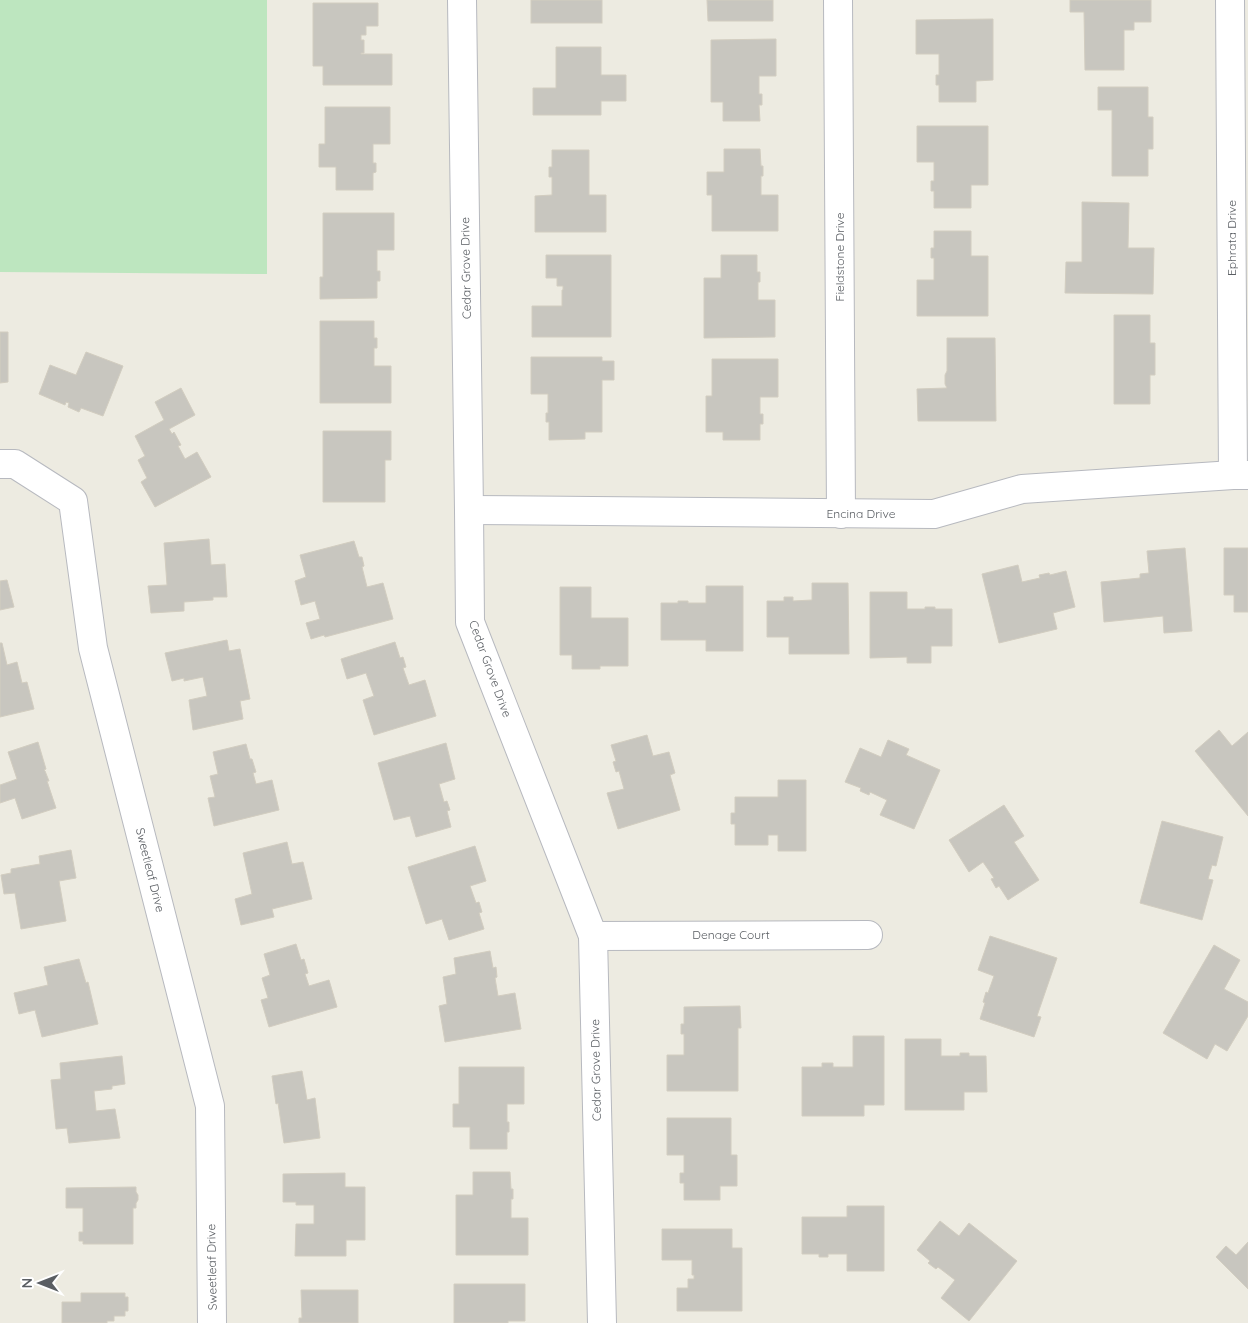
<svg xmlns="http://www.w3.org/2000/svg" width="1248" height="1323" font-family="Quicksand,sans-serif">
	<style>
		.green { fill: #bde6bf }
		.building { fill: #c8c6bf; stroke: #d2cdc0 }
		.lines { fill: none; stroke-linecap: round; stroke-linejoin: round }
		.minor-casing { stroke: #b7b9bf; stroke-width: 30 }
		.minor { stroke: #fff; stroke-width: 28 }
		.labels { text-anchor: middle; stroke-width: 4.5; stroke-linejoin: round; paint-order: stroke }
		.street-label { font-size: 12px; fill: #5a5e63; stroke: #fff }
	</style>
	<rect width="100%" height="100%" fill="#edebe1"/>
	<path class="green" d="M 0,0 L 267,0 L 267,274 L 0,272 Z"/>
	<g class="building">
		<rect x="531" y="0" width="71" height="23"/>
		<path d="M 707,0 L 773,0 L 773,21 L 708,21 Z"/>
		<path d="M 1070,0 L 1151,0 L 1151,22 L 1134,22 L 1134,30 L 1124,30 L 1124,70 L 1085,70 L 1084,12 L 1070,12 Z"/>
		<path d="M 313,3 L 378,3 L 378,26 L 366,26 L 366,35 L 361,35 L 361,40 L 364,40 L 364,53 L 361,53 L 361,54 L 392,54 L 392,85 L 323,85 L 323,66 L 313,66 Z"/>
		<path d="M 993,19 L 993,80 L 976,81 L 976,102 L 939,102 L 939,85 L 936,85 L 936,75 L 939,75 L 939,54 L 916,54 L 916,20 Z"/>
		<path d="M 776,39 L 776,76 L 759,76 L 759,94 L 762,94 L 762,105 L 759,105 L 760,121 L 723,121 L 723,102 L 711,102 L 711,40 Z"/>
		<path d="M 556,47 L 601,47 L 601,75 L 626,75 L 626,101 L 601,101 L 601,115 L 533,115 L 533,88 L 556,88 Z"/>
		<path d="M 1098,87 L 1148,87 L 1148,117 L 1153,117 L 1153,149 L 1148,149 L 1148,176 L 1112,176 L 1112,110 L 1098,110 Z"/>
		<path d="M 325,107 L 390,107 L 390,144 L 373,144 L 373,163 L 376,163 L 376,172 L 373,173 L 373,190 L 336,190 L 336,167 L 319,167 L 319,144 L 325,144 Z"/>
		<path d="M 917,126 L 988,126 L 988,185 L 971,185 L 971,208 L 934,208 L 934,191 L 931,191 L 931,181 L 934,181 L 934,162 L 917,162 Z"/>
		<path d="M 724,149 L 760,149 L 761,166 L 763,166 L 763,176 L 761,176 L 761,195 L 778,195 L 778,231 L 712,231 L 712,195 L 707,195 L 707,172 L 724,172 Z"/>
		<path d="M 552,150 L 589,150 L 589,195 L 606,195 L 606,232 L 535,232 L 535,196 L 552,195 L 552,177 L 549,177 L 549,167 L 552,167 Z"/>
		<path d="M 1082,202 L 1129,203 L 1128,248 L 1154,248 L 1153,294 L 1065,293 L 1066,262 L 1082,262 Z"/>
		<path d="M 323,213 L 394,213 L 394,250 L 377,250 L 377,271 L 380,271 L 380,281 L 377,281 L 377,298 L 320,299 L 320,277 L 323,277 Z"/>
		<path d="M 934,231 L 971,231 L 971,256 L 988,256 L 988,316 L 917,316 L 917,280 L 934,280 L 934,258 L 931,258 L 931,248 L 934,248 Z"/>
		<path d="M 546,255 L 611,255 L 611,337 L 532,337 L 532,306 L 562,306 L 562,290 L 563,290 L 563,286 L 557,286 L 557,278 L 546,278 Z"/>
		<path d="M 721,255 L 757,255 L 757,272 L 760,272 L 760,282 L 758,282 L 758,300 L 775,300 L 775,337 L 704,338 L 704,278 L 721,278 Z"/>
		<path d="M 1114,315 L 1150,315 L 1150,343 L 1155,343 L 1155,375 L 1150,375 L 1150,404 L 1114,404 Z"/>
		<path d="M 320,321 L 374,321 L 374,338 L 377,338 L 377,348 L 374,348 L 374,366 L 391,366 L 391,403 L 320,403 Z"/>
		<path d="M 0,332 L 8,332 L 8,382 L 0,383 Z"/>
		<path d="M 947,338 L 995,338 L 996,421 L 918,421 L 917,389 L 947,388 L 945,384 L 945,375 L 947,371 Z"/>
		<path d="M 86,352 L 123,366 L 103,416 L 81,408 L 79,412 L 68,407 L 69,403 L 66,402 L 65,405 L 39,394 L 50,365 L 76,375 Z"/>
		<path d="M 531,357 L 602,357 L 602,361 L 614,361 L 614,380 L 602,380 L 602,432 L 585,432 L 585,439 L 549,440 L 549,422 L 546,422 L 546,413 L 548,413 L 548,394 L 531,394 Z"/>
		<path d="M 712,359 L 778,359 L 778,397 L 760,397 L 760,414 L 763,414 L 763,424 L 760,424 L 760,440 L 723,440 L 723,432 L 706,432 L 706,396 L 712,396 Z"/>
		<path d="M 181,388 L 195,415 L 169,429 L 172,434 L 174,432 L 181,445 L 178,446 L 185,459 L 197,452 L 211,477 L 155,507 L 141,482 L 147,478 L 138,460 L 145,456 L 135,436 L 164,420 L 155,402 Z"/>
		<path d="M 323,431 L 391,431 L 391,460 L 385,460 L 385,502 L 323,502 Z"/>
		<path d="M 209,539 L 211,565 L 225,564 L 227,597 L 213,597 L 213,600 L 184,602 L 184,611 L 151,613 L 148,586 L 167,585 L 164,543 Z"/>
		<path d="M 354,541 L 359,557 L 362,557 L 364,566 L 362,567 L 367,587 L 383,583 L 393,619 L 325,637 L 324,635 L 311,639 L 306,623 L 320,619 L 315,601 L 301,605 L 295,581 L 306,577 L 300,555 Z"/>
		<path d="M 1185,548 L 1192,631 L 1164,633 L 1163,616 L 1104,622 L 1101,582 L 1140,578 L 1140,574 L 1149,573 L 1147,551 Z"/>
		<path d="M 1224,548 L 1248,548 L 1248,612 L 1234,612 L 1234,595 L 1224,595 Z"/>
		<path d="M 1018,565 L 1022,582 L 1040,578 L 1039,575 L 1049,573 L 1050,575 L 1066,571 L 1075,607 L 1053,613 L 1057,629 L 999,643 L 982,574 Z"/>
		<path d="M 7,580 L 14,607 L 0,610 L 0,581 Z"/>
		<path d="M 812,583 L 848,583 L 849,654 L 789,654 L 789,637 L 767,637 L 767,601 L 784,601 L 784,597 L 793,597 L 793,601 L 812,600 Z"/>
		<path d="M 706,586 L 743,586 L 743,651 L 706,651 L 706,640 L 661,640 L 661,603 L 678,603 L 678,601 L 688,601 L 688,603 L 706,603 Z"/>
		<path d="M 560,587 L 591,587 L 591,618 L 628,618 L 628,666 L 600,666 L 600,669 L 572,669 L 572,655 L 560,655 Z"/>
		<path d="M 870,592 L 907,592 L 907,609 L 925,609 L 925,607 L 935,607 L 935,609 L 952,609 L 952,646 L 931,646 L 931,663 L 907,663 L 907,657 L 870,658 Z"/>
		<path d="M 227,640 L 229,651 L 240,649 L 250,699 L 240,701 L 243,719 L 193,730 L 189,700 L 207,696 L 203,677 L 184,681 L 184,678 L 172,681 L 165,653 Z"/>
		<path d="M 395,642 L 400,658 L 403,657 L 406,667 L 403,668 L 409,685 L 425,680 L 436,716 L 374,735 L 363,700 L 374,696 L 366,673 L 347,679 L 341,659 Z"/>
		<path d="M 0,643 L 2,643 L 7,665 L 17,662 L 22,683 L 27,682 L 34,709 L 0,717 Z"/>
		<path d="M 1219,730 L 1232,746 L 1248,732 L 1248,816 L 1195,751 Z"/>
		<path d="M 647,735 L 653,756 L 669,752 L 675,773 L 670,775 L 680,810 L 618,829 L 607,793 L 624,789 L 619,771 L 616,772 L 613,762 L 616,761 L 611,745 Z"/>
		<path d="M 888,740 L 909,749 L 906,755 L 940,770 L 914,829 L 880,815 L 887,800 L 870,792 L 869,795 L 860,791 L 861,788 L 845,782 L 860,748 L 881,757 Z"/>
		<path d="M 38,742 L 46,769 L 44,770 L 45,771 L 49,781 L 47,781 L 56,808 L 22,819 L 15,798 L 0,803 L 0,785 L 17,779 L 8,752 Z"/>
		<path d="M 446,743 L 455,779 L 439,784 L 444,802 L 447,801 L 450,810 L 447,811 L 451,827 L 416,837 L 410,816 L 394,820 L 378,763 Z"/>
		<path d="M 246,744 L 250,759 L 252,759 L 256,772 L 253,773 L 256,784 L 272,780 L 279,810 L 214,826 L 208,798 L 215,797 L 210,776 L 218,774 L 213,752 Z"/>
		<path d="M 778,780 L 806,780 L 806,851 L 778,851 L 778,835 L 768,835 L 768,845 L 735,845 L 735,824 L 731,824 L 731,813 L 735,813 L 735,797 L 778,797 Z"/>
		<path d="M 1004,805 L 1024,836 L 1014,842 L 1039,880 L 1008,900 L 999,886 L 996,888 L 991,879 L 994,878 L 983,862 L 969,872 L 949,840 Z"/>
		<path d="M 1162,821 L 1223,837 L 1216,866 L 1212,865 L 1208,879 L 1213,880 L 1202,920 L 1140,903 Z"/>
		<path d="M 287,842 L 292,864 L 303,862 L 312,899 L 272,909 L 274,917 L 241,925 L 235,899 L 252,894 L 243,853 Z"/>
		<path d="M 475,846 L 486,881 L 470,886 L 476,903 L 479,902 L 482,912 L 479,913 L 484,929 L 449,940 L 442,919 L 426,924 L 408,867 Z"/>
		<path d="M 71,850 L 76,878 L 59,881 L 66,921 L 21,929 L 15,893 L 4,894 L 1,875 L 11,873 L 11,869 L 40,864 L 39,856 Z"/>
		<path d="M 990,936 L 1057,958 L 1037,1016 L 1041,1017 L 1034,1037 L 980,1019 L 985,1003 L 983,1002 L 986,992 L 988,993 L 994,976 L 978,970 Z"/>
		<path d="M 296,944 L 301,960 L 304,959 L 308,973 L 305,974 L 309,986 L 329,980 L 337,1007 L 269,1027 L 261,1000 L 268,998 L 262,978 L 270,975 L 264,954 Z"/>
		<path d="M 1214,945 L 1240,960 L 1224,989 L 1248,1002 L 1248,1016 L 1227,1051 L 1215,1044 L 1207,1059 L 1163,1033 Z"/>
		<path d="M 490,951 L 493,968 L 496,967 L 497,977 L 495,978 L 498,996 L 515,993 L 521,1029 L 445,1042 L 439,1006 L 447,1004 L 443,977 L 456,974 L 454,958 Z"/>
		<path d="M 79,959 L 86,983 L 88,982 L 98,1024 L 42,1037 L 35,1010 L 19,1014 L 14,993 L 48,985 L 44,967 Z"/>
		<path d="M 740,1006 L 741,1028 L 738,1028 L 738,1091 L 667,1091 L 667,1055 L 684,1055 L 684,1034 L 681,1034 L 681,1024 L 684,1024 L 684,1007 Z"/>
		<path d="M 853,1036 L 884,1036 L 884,1105 L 864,1105 L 864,1116 L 802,1116 L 802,1067 L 822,1067 L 822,1063 L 833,1063 L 833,1067 L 853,1067 Z"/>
		<path d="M 905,1039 L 941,1039 L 941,1056 L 960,1056 L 960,1053 L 969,1053 L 969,1056 L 986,1056 L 987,1092 L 964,1092 L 964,1110 L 905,1110 Z"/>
		<path d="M 122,1056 L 125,1084 L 112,1086 L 112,1089 L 94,1091 L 96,1111 L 115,1109 L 120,1138 L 69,1143 L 67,1128 L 56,1129 L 51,1080 L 61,1079 L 60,1063 Z"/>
		<path d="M 459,1067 L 524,1067 L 524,1104 L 507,1104 L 507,1122 L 509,1122 L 509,1132 L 507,1132 L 507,1149 L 470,1149 L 470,1127 L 453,1127 L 453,1104 L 459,1104 Z"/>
		<path d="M 302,1071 L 307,1100 L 315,1098 L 320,1138 L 284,1143 L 278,1103 L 276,1104 L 272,1076 Z"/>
		<path d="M 667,1118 L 731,1118 L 731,1155 L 737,1155 L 737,1186 L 720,1186 L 720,1200 L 684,1200 L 684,1183 L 680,1183 L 680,1173 L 684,1173 L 684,1155 L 667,1155 Z"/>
		<path d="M 473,1172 L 510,1172 L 511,1189 L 513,1189 L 513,1199 L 511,1199 L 511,1218 L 528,1218 L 528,1255 L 456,1255 L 456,1195 L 473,1195 Z"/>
		<path d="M 345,1173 L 345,1187 L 365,1187 L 365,1240 L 346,1240 L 346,1256 L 295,1256 L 296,1224 L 314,1224 L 314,1205 L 296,1205 L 296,1202 L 283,1202 L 283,1174 Z"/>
		<path d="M 136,1187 L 136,1192 L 138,1195 L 138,1200 L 136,1203 L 136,1208 L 133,1208 L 133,1244 L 83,1244 L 83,1241 L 79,1241 L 79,1232 L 83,1232 L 83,1208 L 66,1208 L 66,1188 Z"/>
		<path d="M 847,1206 L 884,1206 L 884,1271 L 847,1271 L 847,1254 L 828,1254 L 828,1257 L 819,1257 L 819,1254 L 802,1254 L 802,1217 L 847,1217 Z"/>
		<path d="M 940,1221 L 959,1236 L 969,1223 L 1017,1261 L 969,1321 L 941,1298 L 955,1280 L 938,1267 L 936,1269 L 928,1263 L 930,1261 L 917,1250 Z"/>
		<path d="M 662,1229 L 732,1229 L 732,1248 L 742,1248 L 742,1311 L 677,1311 L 677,1288 L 688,1288 L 688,1279 L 694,1279 L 694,1275 L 692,1275 L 692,1260 L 662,1260 Z"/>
		<path d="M 1248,1242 L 1248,1289 L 1216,1257 L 1226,1246 L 1236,1255 Z"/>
		<path d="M 454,1284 L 525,1284 L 525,1321 L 508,1321 L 508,1323 L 454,1323 Z"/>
		<path d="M 301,1290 L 358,1290 L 358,1323 L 299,1323 L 299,1318 L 302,1318 Z"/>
		<path d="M 81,1293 L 125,1293 L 125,1297 L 128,1297 L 128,1311 L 125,1311 L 125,1316 L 114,1316 L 114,1321 L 107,1321 L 107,1323 L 62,1323 L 62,1302 L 81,1302 Z"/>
	</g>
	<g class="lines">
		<defs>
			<g id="minor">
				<path d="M 462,0 L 469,510 L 470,622 L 593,936 L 602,1323"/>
				<path d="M 838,0 L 841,514"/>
				<path d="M 1230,0 L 1233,475"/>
				<path d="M 0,464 L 15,464 L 73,501 L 93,648 L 210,1106 L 212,1323"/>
				<path d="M 469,510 L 934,514 L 1022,489 L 1233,475 L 1248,475"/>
				<path d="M 593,936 L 868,935"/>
			</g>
		</defs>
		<use href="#minor" class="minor-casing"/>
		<use href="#minor" class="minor"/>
	</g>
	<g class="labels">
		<g class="street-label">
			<text transform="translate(1232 238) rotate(-90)" y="4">Ephrata Drive</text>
			<text transform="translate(840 257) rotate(-90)" y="4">Fieldstone Drive</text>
			<text transform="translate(466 268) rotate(-91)" y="4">Cedar Grove Drive</text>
			<text x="861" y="518">Encina Drive</text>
			<text transform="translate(490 669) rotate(70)" y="4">Cedar Grove Drive</text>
			<text transform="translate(150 870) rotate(76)" y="4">Sweetleaf Drive</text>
			<text x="731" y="939">Denage Court</text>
			<text transform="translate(596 1070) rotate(-91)" y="4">Cedar Grove Drive</text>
			<text transform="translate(212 1267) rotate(-91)" y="4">Sweetleaf Drive</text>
		</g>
	</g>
	<g transform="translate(40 1283) rotate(270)" stroke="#ffffff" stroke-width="4" paint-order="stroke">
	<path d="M0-4L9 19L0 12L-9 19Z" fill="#5a5e63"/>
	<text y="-8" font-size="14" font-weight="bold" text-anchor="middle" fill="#5a5e63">N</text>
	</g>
</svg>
